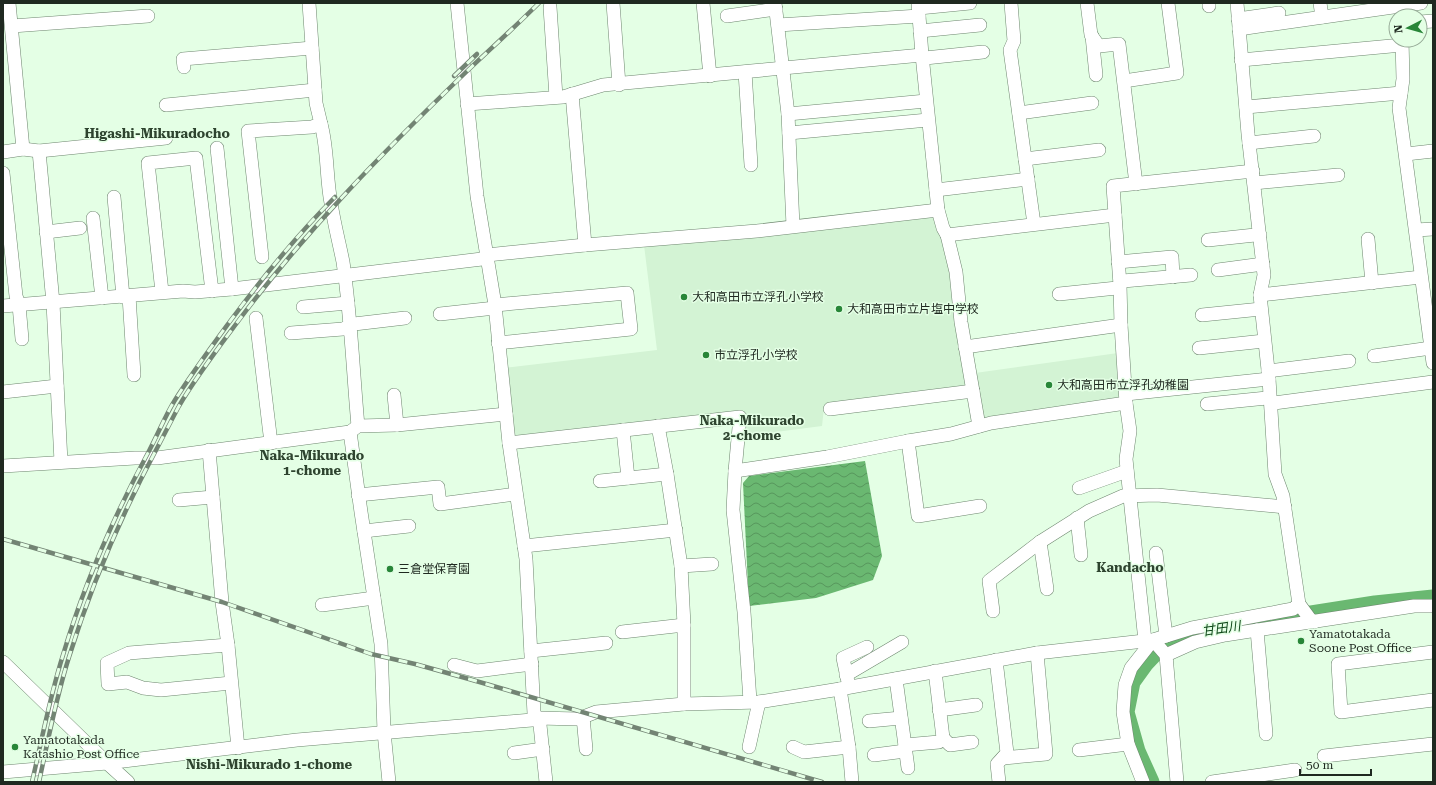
<svg xmlns="http://www.w3.org/2000/svg" width="1436" height="785" font-family="'Roboto Serif','Noto Sans JP',serif">
	<style>
		.built { fill: #d3f3d4 }
		.water { fill: url(#water-waves) }
		.lines { fill: none; stroke-linecap: round; stroke-linejoin: round }
		.river { stroke: #6ab871; stroke-width: 17 }
		.minor-casing { stroke: #6e866f; stroke-width: 14 }
		.minor { stroke: #fff; stroke-width: 13 }
		.rail-casing { stroke: #738474; stroke-width: 4.5 }
		.rail { stroke: #e4ffe5; stroke-width: 3; stroke-dasharray: 9; stroke-linecap: butt }
		.poi-dot { fill: #288638; stroke: #e4ffe5; stroke-width: 1.5 }
		.labels { text-anchor: middle; stroke-width: 3; stroke-linejoin: round; paint-order: stroke }
		.poi-label { font-size: 12px; fill: #1f2920; stroke: #e4ffe5; text-anchor: start }
		.neighbourhood-label { font-size: 13px; font-weight: bold; fill: #2e442f; stroke: #e4ffe5 }
		.water-label { font-size: 13px; font-style: italic; fill: #0f4819; stroke: #e4ffe5 }
	</style>
	<defs>
		<pattern id="water-waves" width="16" height="10" patternUnits="userSpaceOnUse"><rect width="16" height="10" fill="#6ab871"/><path d="M0 5q4-4 8 0t8 0" fill="none" stroke="#57965c"/></pattern>
	</defs>
	<rect width="100%" height="100%" fill="#e4ffe5"/>
	<g class="built">
		<path d="M 935,216 L 939,226 L 936,230 L 944,237 L 968,387 L 824,408 L 822,426 L 745,436 L 745,413 L 514,440 L 504,368 L 657,350 L 644,245 Z"/>
		<path d="M 1118,353 L 1122,399 L 983,421 L 975,373 Z"/>
	</g>
	<path class="water" d="M 865,461 L 882,556 L 873,580 L 816,598 L 749,606 L 743,483 L 749,476 Z"/>
	<g class="lines">
		<g class="river">
			<path d="M 1233,626 L 1375,604 L 1433,598"/>
			<path d="M 1151,782 L 1137,751 L 1126,712 L 1132,682 L 1145,664 L 1163,645 L 1191,633"/>
		</g>
		<defs>
			<g id="minor">
				<path d="M 9,3 L 23,149"/>
				<path d="M 457,3 L 477,196 L 495,305 L 509,443 L 526,559 L 534,714 L 538,718 L 540,725 L 546,782"/>
				<path d="M 613,3 L 619,85"/>
				<path d="M 703,3 L 710,76"/>
				<path d="M 775,3 L 788,114 L 793,226"/>
				<path d="M 918,3 L 922,55 L 938,210 L 943,228 L 947,235 L 1115,215"/>
				<path d="M 1011,3 L 1014,41 L 1010,50 L 1034,224"/>
				<path d="M 1087,3 L 1091,35 L 1099,46 L 1119,44 L 1136,184"/>
				<path d="M 1209,3 L 1209,6"/>
				<path d="M 1237,3 L 1248,134 L 1264,275 L 1260,295 L 1269,379 L 1275,474 L 1283,496 L 1299,604 L 1310,619 L 1314,622"/>
				<path d="M 1320,3 L 1322,17"/>
				<path d="M 550,7 L 556,97"/>
				<path d="M 919,8 L 970,3"/>
				<path d="M 727,16 L 776,9"/>
				<path d="M 1238,19 L 1279,13"/>
				<path d="M 1420,22 L 1433,21"/>
				<path d="M 778,25 L 919,16"/>
				<path d="M 12,26 L 148,16"/>
				<path d="M 1239,29 L 1421,3"/>
				<path d="M 920,31 L 980,25"/>
				<path d="M 1092,36 L 1096,75"/>
				<path d="M 1402,40 L 1403,79 L 1399,108 L 1433,363"/>
				<path d="M 1241,60 L 1402,45"/>
				<path d="M 184,67 L 183,59 L 312,48"/>
				<path d="M 745,72 L 751,165"/>
				<path d="M 1124,81 L 1177,73 L 1168,3"/>
				<path d="M 572,94 L 585,245"/>
				<path d="M 467,104 L 563,97 L 603,85 L 922,55 L 925,58 L 983,52"/>
				<path d="M 166,105 L 315,90"/>
				<path d="M 1246,107 L 1401,93"/>
				<path d="M 1019,113 L 1092,103"/>
				<path d="M 788,114 L 926,101"/>
				<path d="M 321,124 C 328,150 326,177 331,203 C 334,223 339,242 343,262 C 351,316 353,372 358,426"/>
				<path d="M 789,133 L 928,120"/>
				<path d="M 1249,143 L 1314,136"/>
				<path d="M 217,148 L 232,289"/>
				<path d="M 39,151 L 53,303 L 61,462"/>
				<path d="M 3,152 L 23,149 L 39,151 L 166,138"/>
				<path d="M 1406,154 L 1433,151"/>
				<path d="M 1025,159 L 1099,150"/>
				<path d="M 3,173 L 16,296 L 19,305 L 22,339"/>
				<path d="M 1254,183 L 1338,175"/>
				<path d="M 936,190 L 1028,179"/>
				<path d="M 114,197 L 123,297"/>
				<path d="M 93,218 L 102,298"/>
				<path d="M 1416,230 L 1433,229"/>
				<path d="M 46,232 L 80,228"/>
				<path d="M 947,235 L 956,272 L 961,322 L 979,426"/>
				<path d="M 1368,239 L 1372,283"/>
				<path d="M 1208,240 L 1255,235 L 1260,235"/>
				<path d="M 262,257 L 248,131 L 312,127 L 321,124 L 316,103 L 309,3"/>
				<path d="M 1118,262 L 1172,257 L 1173,277"/>
				<path d="M 1218,270 L 1263,264"/>
				<path d="M 162,292 L 148,163 L 196,158 L 212,291"/>
				<path d="M 1059,294 L 1117,288 L 1123,281 L 1191,275"/>
				<path d="M 1260,295 L 1421,277"/>
				<path d="M 129,296 L 134,375"/>
				<path d="M 495,305 L 627,293 L 631,329 L 498,343"/>
				<path d="M 3,306 L 183,291 L 195,292 L 232,289 L 482,259 L 487,255 L 585,245 L 757,231 L 938,210"/>
				<path d="M 303,307 L 348,303"/>
				<path d="M 440,314 L 495,308"/>
				<path d="M 1202,315 L 1261,309"/>
				<path d="M 256,318 L 271,443"/>
				<path d="M 291,333 L 343,329 L 354,324 L 405,318"/>
				<path d="M 965,347 L 1121,325"/>
				<path d="M 1199,348 L 1264,341"/>
				<path d="M 1374,356 L 1431,348"/>
				<path d="M 1268,371 L 1349,361"/>
				<path d="M 3,392 L 57,386"/>
				<path d="M 1126,394 L 1269,379"/>
				<path d="M 394,395 L 397,425"/>
				<path d="M 1126,403 L 1130,431 L 1126,459 L 1145,641"/>
				<path d="M 1207,404 L 1267,398 L 1274,403 L 1433,382"/>
				<path d="M 830,409 L 973,391"/>
				<path d="M 658,426 L 667,474 L 681,566 L 684,625 L 684,704"/>
				<path d="M 623,430 L 628,478"/>
				<path d="M 350,432 L 361,512 L 381,644 L 384,732 L 389,782"/>
				<path d="M 908,441 L 918,516 L 980,506"/>
				<path d="M 509,443 L 740,417 L 735,471 L 733,510 L 744,612 L 750,701"/>
				<path d="M 209,450 L 222,602 L 228,645 L 238,748"/>
				<path d="M 3,466 L 135,458 L 157,458 L 350,432 L 358,426 L 397,425 L 506,414"/>
				<path d="M 735,471 L 827,457 L 908,441 L 951,434 L 991,423 L 1126,403 L 1121,325 L 1120,285 L 1113,186 L 1253,171"/>
				<path d="M 600,481 L 667,474"/>
				<path d="M 1079,488 L 1127,471"/>
				<path d="M 358,495 L 438,487 L 440,504 L 516,494"/>
				<path d="M 179,500 L 213,497"/>
				<path d="M 1077,518 L 1081,555"/>
				<path d="M 364,531 L 409,526"/>
				<path d="M 1040,542 L 1047,589"/>
				<path d="M 524,546 L 676,530"/>
				<path d="M 1156,553 L 1166,636"/>
				<path d="M 681,566 L 712,564"/>
				<path d="M 322,605 L 374,598"/>
				<path d="M 993,611 L 989,581 L 1040,542 L 1089,511 L 1123,496 L 1157,495 L 1285,507"/>
				<path d="M 1257,630 L 1266,734"/>
				<path d="M 622,632 L 684,625"/>
				<path d="M 228,645 L 129,653 L 107,663 L 108,684 L 127,682 L 143,688 L 161,690 L 231,683"/>
				<path d="M 531,651 L 606,643"/>
				<path d="M 1433,652 L 1338,664 L 1341,712 L 1433,700"/>
				<path d="M 1166,655 L 1195,642 L 1225,635 L 1414,606 L 1433,606"/>
				<path d="M 996,660 L 1007,753 L 997,764 L 999,782"/>
				<path d="M 3,662 L 107,763 L 128,782"/>
				<path d="M 454,665 L 477,671 L 532,664"/>
				<path d="M 846,675 L 902,642"/>
				<path d="M 896,679 L 908,768"/>
				<path d="M 848,682 L 843,658 L 867,647"/>
				<path d="M 840,689 L 849,747 L 852,782"/>
				<path d="M 939,710 L 976,705"/>
				<path d="M 583,717 L 586,749"/>
				<path d="M 869,721 L 901,718"/>
				<path d="M 943,738 L 950,745 L 972,742"/>
				<path d="M 905,745 L 939,742 L 943,738 L 935,671"/>
				<path d="M 749,747 L 759,702"/>
				<path d="M 793,747 L 804,752 L 849,747"/>
				<path d="M 1079,750 L 1128,744"/>
				<path d="M 514,753 L 543,749"/>
				<path d="M 874,755 L 905,751"/>
				<path d="M 1324,756 L 1433,744"/>
				<path d="M 1003,758 L 1046,754 L 1037,653"/>
				<path d="M 3,772 L 107,763 L 297,740 L 532,720 L 538,718 L 578,719 L 596,712 L 684,704 L 759,702 L 840,689 L 1037,653 L 1153,640 L 1192,628 L 1282,611 L 1293,609 L 1299,604"/>
				<path d="M 1143,782 L 1128,744 L 1123,712 L 1125,685 L 1131,668 L 1153,640 L 1166,655 L 1177,782"/>
				<path d="M 1212,782 L 1295,770"/>
			</g>
		</defs>
		<use href="#minor" class="minor-casing"/>
		<use href="#minor" class="minor"/>
		<defs>
			<g id="rail">
				<path d="M 454,76 L 477,54"/>
				<path d="M 3,539 L 222,602 L 371,654 L 415,664 L 469,679 L 822,782"/>
				<path d="M 32,782 C 42,739 50,696 63,655 C 84,584 114,516 149,451 C 158,434 165,416 175,400 C 192,373 212,346 231,320 C 263,277 297,235 335,197"/>
				<path d="M 39,782 C 48,740 56,698 69,657 C 91,586 120,518 155,452 C 163,437 171,421 179,406 C 196,377 219,347 239,320 C 306,231 383,152 463,75 C 488,51 514,28 539,3"/>
			</g>
		</defs>
		<use href="#rail" class="rail-casing"/>
		<use href="#rail" class="rail"/>
	</g>
	<g class="poi-dot">
		<circle cx="684" cy="297" r="4"/>
		<circle cx="839" cy="309" r="4"/>
		<circle cx="706" cy="355" r="4"/>
		<circle cx="1049" cy="385" r="4"/>
		<circle cx="390" cy="569" r="4"/>
		<circle cx="1301" cy="641" r="4"/>
		<circle cx="15" cy="747" r="4"/>
	</g>
	<g class="labels">
		<g class="poi-label">
			<text x="692" y="301">大和高田市立浮孔小学校</text>
			<text x="847" y="313">大和高田市立片塩中学校</text>
			<text x="714" y="359">市立浮孔小学校</text>
			<text x="1057" y="389">大和高田市立浮孔幼稚園</text>
			<text x="398" y="573">三倉堂保育園</text>
			<text x="1309" y="638">Yamatotakada<tspan x="1309" dy="14">Soone Post Office</tspan></text>
			<text x="23" y="744">Yamatotakada<tspan x="23" dy="14">Katashio Post Office</tspan></text>
		</g>
		<g class="neighbourhood-label">
			<text x="157" y="138">Higashi-Mikuradocho</text>
			<text x="752" y="425">Naka-Mikurado<tspan x="752" dy="15">2-chome</tspan></text>
			<text x="312" y="460">Naka-Mikurado<tspan x="312" dy="15">1-chome</tspan></text>
			<text x="1130" y="572">Kandacho</text>
			<text x="269" y="769">Nishi-Mikurado 1-chome</text>
		</g>
		<g class="water-label">
			<text transform="translate(1221 628) rotate(-8)" y="5">甘田川</text>
		</g>
	</g>
	<rect width="1436" height="785" fill="none" stroke="#1f2920" stroke-width="8"/>
	<g transform="translate(1408 28) rotate(264)"><circle r="19" fill="#e4ffe5" stroke="#95a996"/>
	<path d="M0-3L7 15L0 10L-7 15Z" fill="#288638"/>
	<text y="-6" font-size="11" font-weight="bold" text-anchor="middle" fill="#1f2920">N</text>
	</g>
	<path d="M1300 769v6h71v-6" fill="none" stroke="#1f2920" stroke-width="2"/>
	<text x="1306" y="769" font-size="12" fill="#1f2920" stroke="#e4ffe5" stroke-width="3" paint-order="stroke">50 m</text>
</svg>
